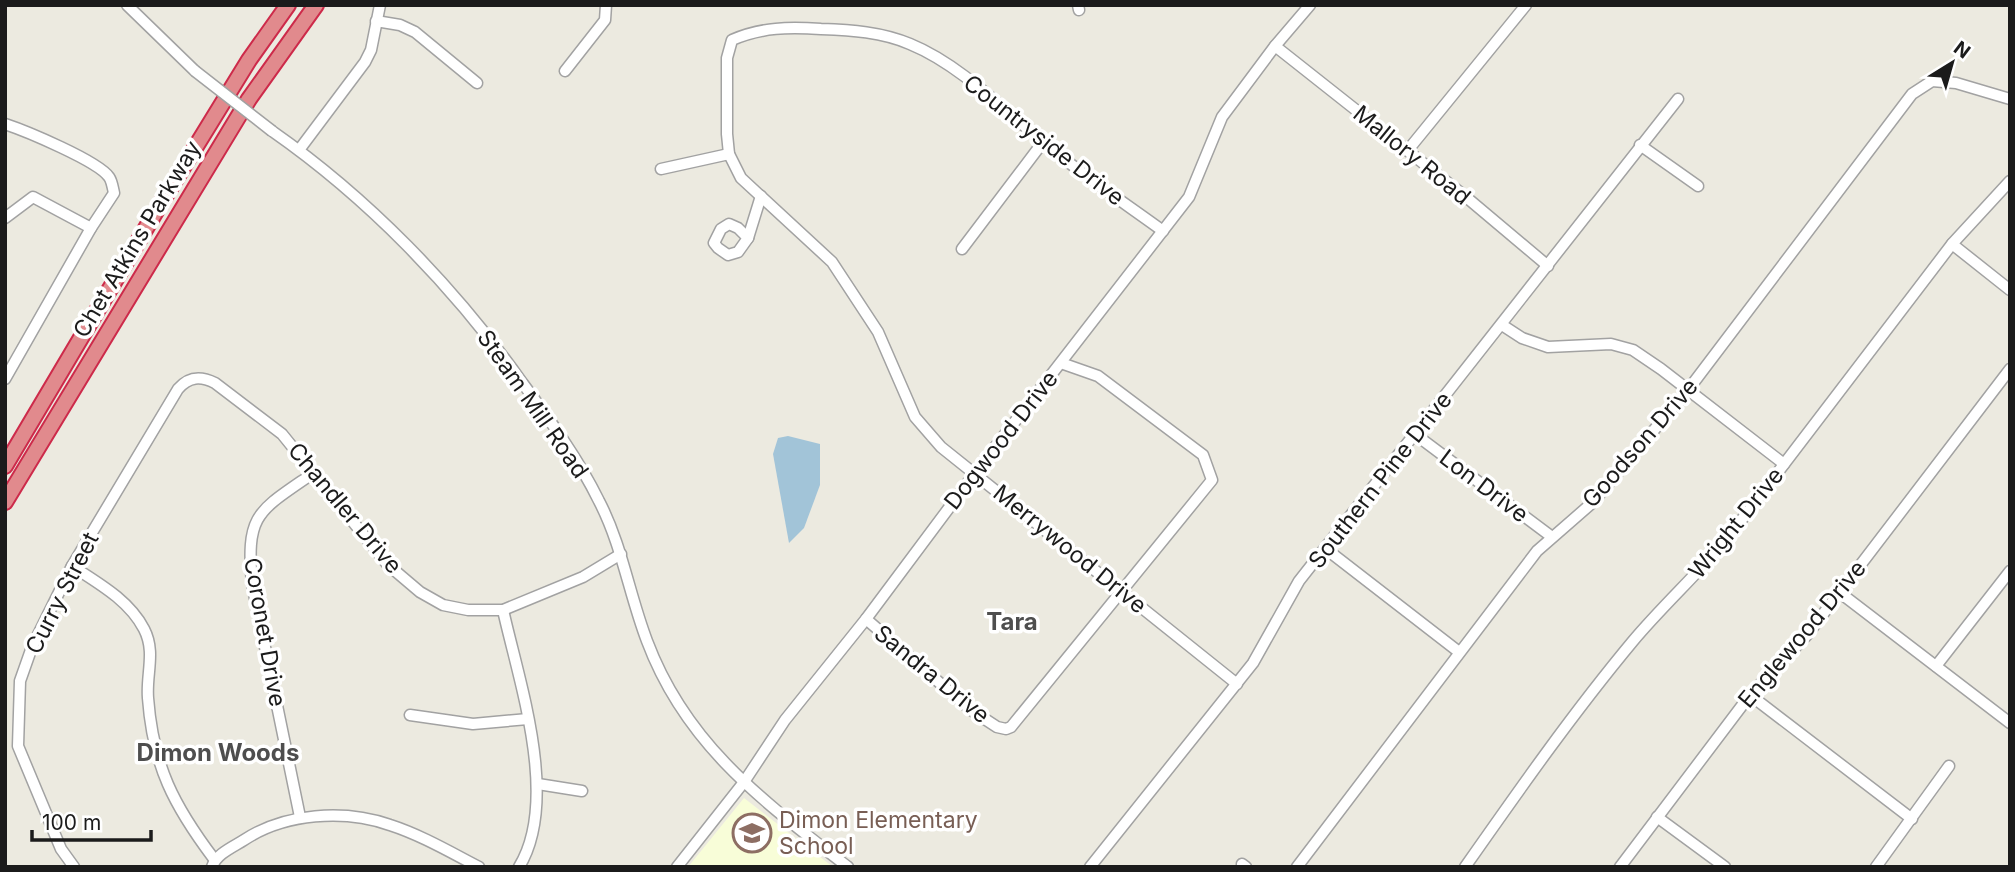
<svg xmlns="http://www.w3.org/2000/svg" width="2015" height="872" font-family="Inter,sans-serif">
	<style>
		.education { fill: #f8fdd8 }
		.water { fill: #a2c4d8 }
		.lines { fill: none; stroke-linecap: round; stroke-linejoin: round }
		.minor-casing { stroke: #a2a2a2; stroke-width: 13 }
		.highway-casing { stroke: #cd2a4a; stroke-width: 18 }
		.minor { stroke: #fff; stroke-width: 10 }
		.highway { stroke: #e18a8d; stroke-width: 14 }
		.minor-bridge-casing { stroke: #a2a2a2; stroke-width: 13; stroke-linecap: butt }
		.minor-bridge { stroke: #fff; stroke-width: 10 }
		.labels { text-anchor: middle; stroke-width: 7; stroke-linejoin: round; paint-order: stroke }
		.street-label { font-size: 23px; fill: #1b1b1b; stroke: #fff }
		.education-label { font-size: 23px; fill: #785e54; stroke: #fff; text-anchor: start }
		.neighbourhood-label { font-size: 24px; font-weight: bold; fill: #4e4e4e; stroke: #fff }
	</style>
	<rect width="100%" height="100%" fill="#eceae0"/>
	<path class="education" d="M 744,798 L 833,867 L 688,867 Z"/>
	<path class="water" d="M 788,436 L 820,444 L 820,485 L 804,528 L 789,543 L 773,454 L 778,438 Z"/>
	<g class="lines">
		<defs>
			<g id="minor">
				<path d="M 127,5 L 195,71"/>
				<path d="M 1078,5 L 1079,10"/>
				<path d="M 376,21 L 400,25 L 415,32 L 477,83"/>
				<path d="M 1275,46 L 1466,197 L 1548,266"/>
				<path d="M 565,71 L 605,20 L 606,5"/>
				<path d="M 5,124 C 26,131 98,161 109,177 C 112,181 113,189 114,193 L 91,228 L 5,379"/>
				<path d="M 272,131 C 368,198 453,286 521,381 C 549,419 578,458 599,501 C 622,545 629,594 647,641 C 686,745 763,801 848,867"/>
				<path d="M 1640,145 L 1698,186"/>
				<path d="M 299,150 L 365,62 L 371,50 L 380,5"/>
				<path d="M 1408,150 L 1526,5"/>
				<path d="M 661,169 L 729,154"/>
				<path d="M 5,218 L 33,197 L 91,228"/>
				<path d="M 729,224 L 738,228 L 748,238 L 738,252 L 728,255 L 718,248 L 714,243 L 721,229 Z"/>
				<path d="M 1163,231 C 1123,202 1081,174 1043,142 C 1003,109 959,64 910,44 C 882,32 851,30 821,29 C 789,27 762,27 732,40 L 727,58 L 727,134 L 729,154 L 741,178 L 832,262 L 878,332 L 915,417 L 941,447 L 1237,684"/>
				<path d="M 748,238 L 761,196"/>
				<path d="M 1952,244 L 2010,290"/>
				<path d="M 962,249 L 1043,142"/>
				<path d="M 1502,325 L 1522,338 L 1548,347 L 1611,344 L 1633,350 L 1661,369 L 1784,464"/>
				<path d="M 1416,435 L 1552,537"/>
				<path d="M 1326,549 L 1459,652"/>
				<path d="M 72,566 C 98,583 129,600 144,629 C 156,652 146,674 148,698 C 153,766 174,806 214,859"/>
				<path d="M 1839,592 L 2010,723"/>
				<path d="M 503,610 C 519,682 560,800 519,867"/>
				<path d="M 866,619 L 971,710 L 997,727 L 1006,729 L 1011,727 L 1212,480 L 1203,455 L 1098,376 L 1061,363"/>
				<path d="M 1936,666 L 2010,571"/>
				<path d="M 1750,695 L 1912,819"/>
				<path d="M 410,715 L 473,724 L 528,719"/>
				<path d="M 538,784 L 582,791"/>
				<path d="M 300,817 L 252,584 C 246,514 257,512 312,474"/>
				<path d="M 1657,817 L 1725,867"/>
				<path d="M 1242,864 L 1246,867"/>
				<path d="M 74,867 L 61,849 L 18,746 L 20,681 L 32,647 L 72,566 L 178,389 C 189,376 201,376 215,383 L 282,434 L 387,564 L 420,592 L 443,605 L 468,610 L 503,610 L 583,577 L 621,554"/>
				<path d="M 212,867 C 216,854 233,847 244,840 C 285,813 344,809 390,825 C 421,835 450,852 479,867"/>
				<path d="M 677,867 L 744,782 L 785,720 L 866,619 L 975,473 L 1189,197 L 1222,117 L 1275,46 L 1310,5"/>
				<path d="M 1090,867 L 1253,663 L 1299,581 L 1678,99"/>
				<path d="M 1297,867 L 1537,551 L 1592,503 L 1688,390 L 1912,94 L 1932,81 L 1956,83 L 2010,99"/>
				<path d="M 1465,867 C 1519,790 1573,713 1633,641 C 1664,604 1700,572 1730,535 L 1952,244 L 2010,181"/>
				<path d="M 1620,867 L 1750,695 L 1807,635 L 2010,369"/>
				<path d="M 1876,867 L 1949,766"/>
			</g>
			<g id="highway">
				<path d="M 5,466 L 155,213 L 249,60 L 288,5"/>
				<path d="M 5,502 L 249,99 L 316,5"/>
			</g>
		</defs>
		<use href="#minor" class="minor-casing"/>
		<use href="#highway" class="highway-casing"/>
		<use href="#minor" class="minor"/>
		<use href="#highway" class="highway"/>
		<defs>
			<path id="minor-bridge" d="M 195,71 L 272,131"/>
		</defs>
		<use href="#minor-bridge" class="minor-bridge-casing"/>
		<use href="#minor-bridge" class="minor-bridge"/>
	</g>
	<defs>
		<symbol id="school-ring" viewBox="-11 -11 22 22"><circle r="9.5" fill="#fff" stroke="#8d6e63" stroke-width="1.5"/><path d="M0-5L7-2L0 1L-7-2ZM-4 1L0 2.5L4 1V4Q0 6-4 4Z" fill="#8d6e63"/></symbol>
	</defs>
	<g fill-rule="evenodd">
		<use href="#school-ring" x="730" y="811" width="44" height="44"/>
	</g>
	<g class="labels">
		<g class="street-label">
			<text transform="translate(1044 140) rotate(38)" y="8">Countryside Drive</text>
			<text transform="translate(1412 155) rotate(39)" y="8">Mallory Road</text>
			<text transform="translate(137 239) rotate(-59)" y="8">Chet Atkins Parkway</text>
			<text transform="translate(533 404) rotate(55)" y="8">Steam Mill Road</text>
			<text transform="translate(1001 440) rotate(-52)" y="8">Dogwood Drive</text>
			<text transform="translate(1640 443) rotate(-49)" y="8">Goodson Drive</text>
			<text transform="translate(1380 480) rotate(-52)" y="8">Southern Pine Drive</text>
			<text transform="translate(1484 486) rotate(37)" y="8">Lon Drive</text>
			<text transform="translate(345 508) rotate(50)" y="8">Chandler Drive</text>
			<text transform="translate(1736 523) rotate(-51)" y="8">Wright Drive</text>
			<text transform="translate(1070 549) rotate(39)" y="8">Merrywood Drive</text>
			<text transform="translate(62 593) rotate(-63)" y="8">Curry Street</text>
			<text transform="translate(265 632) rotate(80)" y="8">Coronet Drive</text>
			<text transform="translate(1802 634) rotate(-50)" y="8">Englewood Drive</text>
			<text transform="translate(932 674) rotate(39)" y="8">Sandra Drive</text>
		</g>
		<g class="education-label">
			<text x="779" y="828">Dimon Elementary<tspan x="779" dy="26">School</tspan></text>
		</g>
		<g class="neighbourhood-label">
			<text x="1012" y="630">Tara</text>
			<text x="218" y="761">Dimon Woods</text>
		</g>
	</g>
	<rect width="2015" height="872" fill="none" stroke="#1b1b1b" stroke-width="14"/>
	<g transform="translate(1952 63) rotate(37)" stroke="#ffffff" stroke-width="5" paint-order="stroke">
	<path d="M0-5L12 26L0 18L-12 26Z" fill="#1b1b1b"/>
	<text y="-10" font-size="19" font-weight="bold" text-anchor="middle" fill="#1b1b1b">N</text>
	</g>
	<path d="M32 830v10h119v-10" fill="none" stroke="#1b1b1b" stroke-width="3.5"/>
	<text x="42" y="830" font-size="21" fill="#1b1b1b" stroke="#ffffff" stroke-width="5" paint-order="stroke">100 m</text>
</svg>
